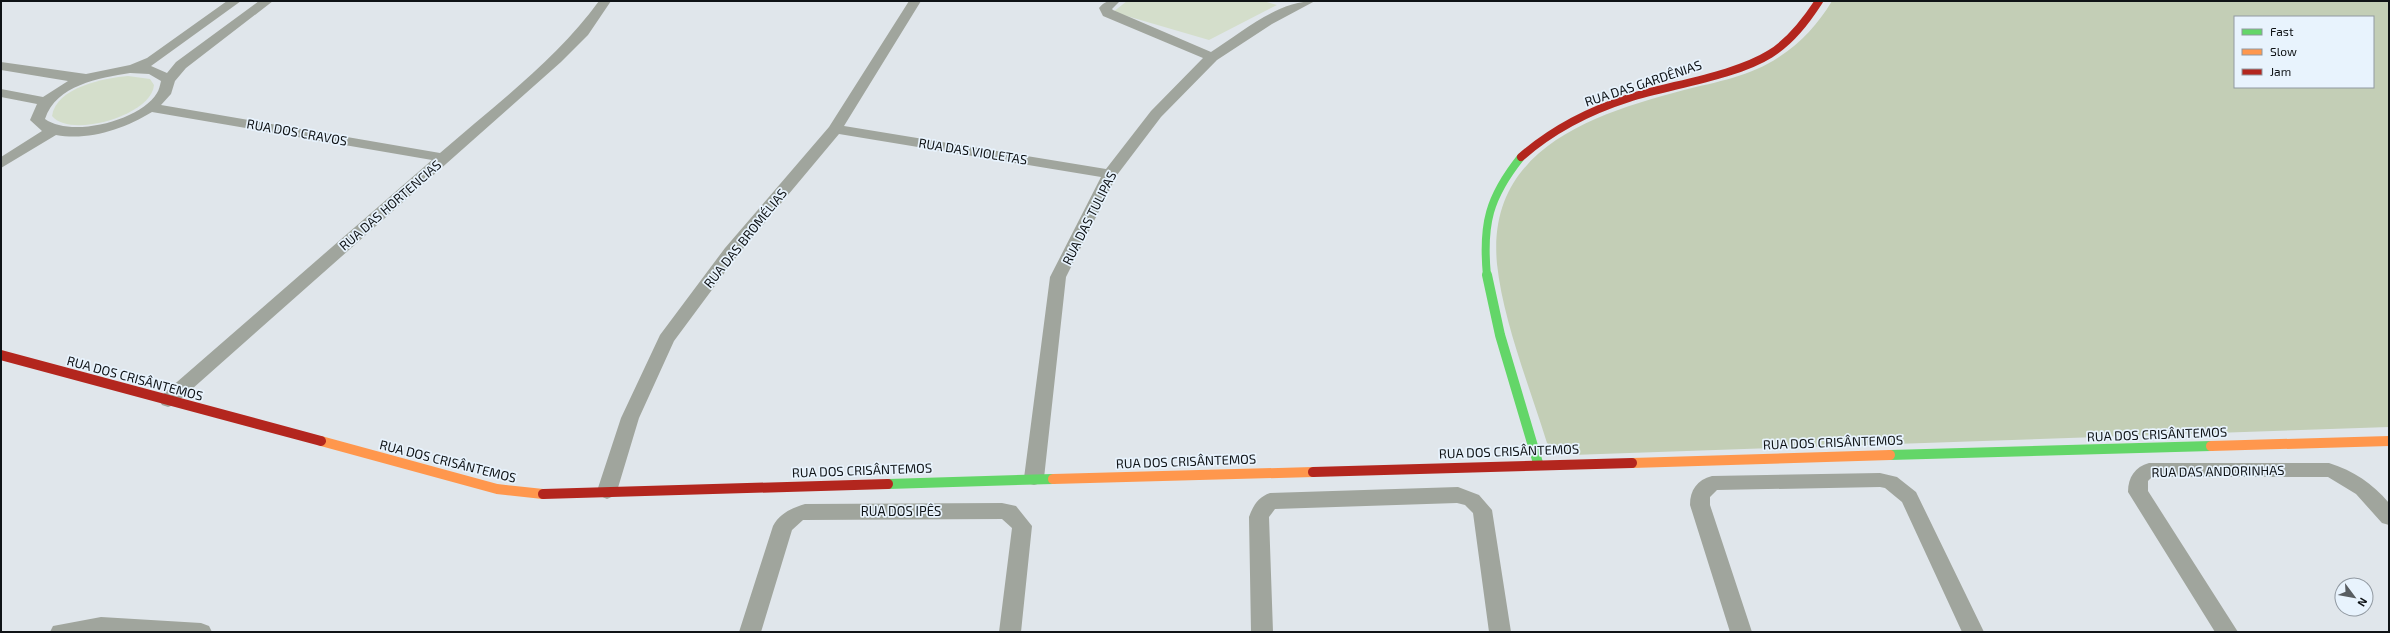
<svg xmlns="http://www.w3.org/2000/svg" width="2390" height="633" font-family="'Exo 2',sans-serif">
	<style>
		.green { fill: #d4decb }
		.forest { fill: #c3ceb6; fill-rule: evenodd }
		.lines { fill: none; stroke-linecap: round; stroke-linejoin: round }
		.street { fill: #a0a59d; fill-rule: evenodd }
		.fast-far1 { stroke: #63d668; stroke-width: 8 }
		.fast { stroke: #63d668; stroke-width: 10 }
		.slow { stroke: #ff974d; stroke-width: 10 }
		.jam-far1 { stroke: #b3261e; stroke-width: 8 }
		.jam { stroke: #b3261e; stroke-width: 10 }
		.labels { text-anchor: middle; stroke-width: 3.5; stroke-linejoin: round; paint-order: stroke }
		.street-label { font-size: 13px; fill: #0f1316; stroke: #e8f3fd }
	</style>
	<rect width="100%" height="100%" fill="#e0e6eb"/>
	<g class="green">
		<path d="M 1127,1 L 1263,1 L 1277,5 L 1209,40 L 1113,12 Z"/>
		<path d="M 128,76 L 150,79 L 154,85 C 152,115 71,139 52,116 C 56,87 105,78 128,76 Z"/>
	</g>
	<path class="forest" d="M 1832,1 L 2389,1 L 2389,427 L 1572,455 L 1547,443 C 1530,388 1503,321 1497,264 C 1486,148 1594,114 1684,90 C 1716,82 1751,76 1779,57 C 1802,42 1818,24 1832,1 ZM 2235,17 L 2373,17 L 2373,87 L 2235,87 Z"/>
	<g class="lines">
		<g class="street">
			<path d="M 227,1 L 241,1 L 151,66 L 167,73 L 176,62 L 259,1 L 273,1 L 186,68 L 175,81 L 171,94 L 161,105 L 440,153 C 495,105 556,60 599,1 L 611,1 L 588,35 L 561,62 L 174,405 L 168,407 L 162,405 L 159,400 L 162,395 L 432,160 L 152,112 C 124,129 89,141 56,135 L 1,168 L 1,157 L 42,131 L 30,120 L 37,104 L 1,97 L 1,89 L 43,97 L 68,81 L 1,70 L 1,62 L 86,74 L 130,65 L 147,58 ZM 130,73 L 149,74 L 161,81 C 160,85 159,90 157,93 C 140,121 71,138 45,119 C 56,85 99,78 130,73 Z"/>
			<path d="M 909,1 L 921,1 L 844,126 L 1106,169 L 1151,111 L 1203,58 L 1103,16 L 1099,8 C 1105,0 1111,1 1120,1 L 1112,9 L 1113,10 L 1211,52 C 1242,32 1277,1 1315,1 L 1272,24 L 1217,60 L 1161,117 L 1117,175 L 1066,277 L 1044,478 L 1041,483 L 1034,485 L 1027,483 L 1024,478 L 1050,277 L 1101,177 L 839,134 L 737,256 L 674,341 L 639,418 L 617,491 L 614,496 L 607,499 L 600,496 L 597,491 L 621,418 L 660,335 L 725,248 L 829,127 Z"/>
			<path d="M 2149,463 L 2329,463 C 2354,471 2372,483 2389,503 L 2389,525 L 2382,523 L 2356,494 L 2328,477 L 2152,477 L 2148,481 L 2148,491 L 2238,632 L 2215,632 L 2128,492 C 2128,477 2135,467 2149,463 Z"/>
			<path d="M 1880,473 L 1897,477 L 1916,492 L 1984,632 L 1962,632 L 1902,502 L 1885,488 L 1880,487 L 1717,490 L 1710,497 L 1710,505 L 1752,632 L 1730,632 L 1690,505 C 1690,490 1697,480 1712,476 Z"/>
			<path d="M 1458,487 L 1479,495 L 1492,510 L 1511,632 L 1489,632 L 1473,513 L 1465,505 L 1457,503 L 1275,509 L 1269,517 L 1273,632 L 1251,632 L 1249,517 C 1253,506 1258,497 1270,493 Z"/>
			<path d="M 1002,503 L 1016,506 L 1032,526 L 1021,632 L 999,632 L 1012,528 L 1002,519 L 803,520 L 792,530 L 761,632 L 739,632 L 773,526 C 780,513 792,508 805,504 Z"/>
			<path d="M 101,617 L 201,623 L 209,626 L 212,632 L 50,632 L 53,626 Z"/>
		</g>
		<path class="fast-far1" d="M 1487,276 C 1482,224 1489,197 1521,157"/>
		<g class="fast">
			<path d="M 1487,275 L 1500,335 L 1538,463"/>
			<path d="M 1890,455 L 2211,446"/>
			<path d="M 888,484 L 1053,479"/>
		</g>
		<g class="slow">
			<path d="M 321,441 L 497,489 L 543,494"/>
			<path d="M 2211,446 L 2389,441"/>
			<path d="M 1632,463 L 1890,455"/>
			<path d="M 1053,479 L 1313,472"/>
		</g>
		<path class="jam-far1" d="M 1521,157 C 1553,129 1588,111 1629,98 C 1670,85 1735,76 1770,54 C 1791,41 1806,21 1819,1"/>
		<g class="jam">
			<path d="M 1,355 L 321,441"/>
			<path d="M 1313,472 L 1632,463"/>
			<path d="M 543,494 L 888,484"/>
		</g>
	</g>
	<g class="labels">
		<g class="street-label">
			<text transform="translate(1643 83) rotate(-18)" y="5">RUA DAS GARDÊNIAS</text>
			<text transform="translate(297 132) rotate(10)" y="5">RUA DOS CRAVOS</text>
			<text transform="translate(973 151) rotate(9)" y="5">RUA DAS VIOLETAS</text>
			<text transform="translate(390 205) rotate(-41)" y="5">RUA DAS HORTENCIAS</text>
			<text transform="translate(1089 218) rotate(-63)" y="5">RUA DAS TULIPAS</text>
			<text transform="translate(745 238) rotate(-51)" y="5">RUA DAS BROMÉLIAS</text>
			<text transform="translate(135 378) rotate(15)" y="5">RUA DOS CRISÂNTEMOS</text>
			<text transform="translate(2157 434) rotate(-2)" y="5">RUA DOS CRISÂNTEMOS</text>
			<text transform="translate(1833 442) rotate(-2)" y="5">RUA DOS CRISÂNTEMOS</text>
			<text transform="translate(1509 451) rotate(-2)" y="5">RUA DOS CRISÂNTEMOS</text>
			<text transform="translate(448 461) rotate(14)" y="5">RUA DOS CRISÂNTEMOS</text>
			<text transform="translate(1186 461) rotate(-2)" y="5">RUA DOS CRISÂNTEMOS</text>
			<text transform="translate(862 470) rotate(-2)" y="5">RUA DOS CRISÂNTEMOS</text>
			<text transform="translate(2218 471) rotate(-1)" y="5">RUA DAS ANDORINHAS</text>
			<text x="901" y="516">RUA DOS IPÊS</text>
		</g>
	</g>
	<rect width="2390" height="633" fill="none" stroke="#0f1316" stroke-width="4"/>
	<rect x="2234" y="16" width="140" height="72" fill="#e8f3fd" stroke="#9199a1"/>
	<rect x="2242" y="29" width="20" height="6" fill="#63d668" stroke="#9199a1"/>
	<text x="2270" y="36" font-size="12" fill="#0f1316">Fast</text>
	<rect x="2242" y="49" width="20" height="6" fill="#ff974d" stroke="#9199a1"/>
	<text x="2270" y="56" font-size="12" fill="#0f1316">Slow</text>
	<rect x="2242" y="69" width="20" height="6" fill="#b3261e" stroke="#9199a1"/>
	<text x="2270" y="76" font-size="12" fill="#0f1316">Jam</text>
	<g transform="translate(2354 597) rotate(122)"><circle r="19" fill="#e8f3fd" stroke="#9199a1"/>
	<path d="M0-3L7 15L0 10L-7 15Z" fill="#585d61"/>
	<text y="-6" font-size="11" font-weight="bold" text-anchor="middle" fill="#0f1316">N</text>
	</g>
</svg>
